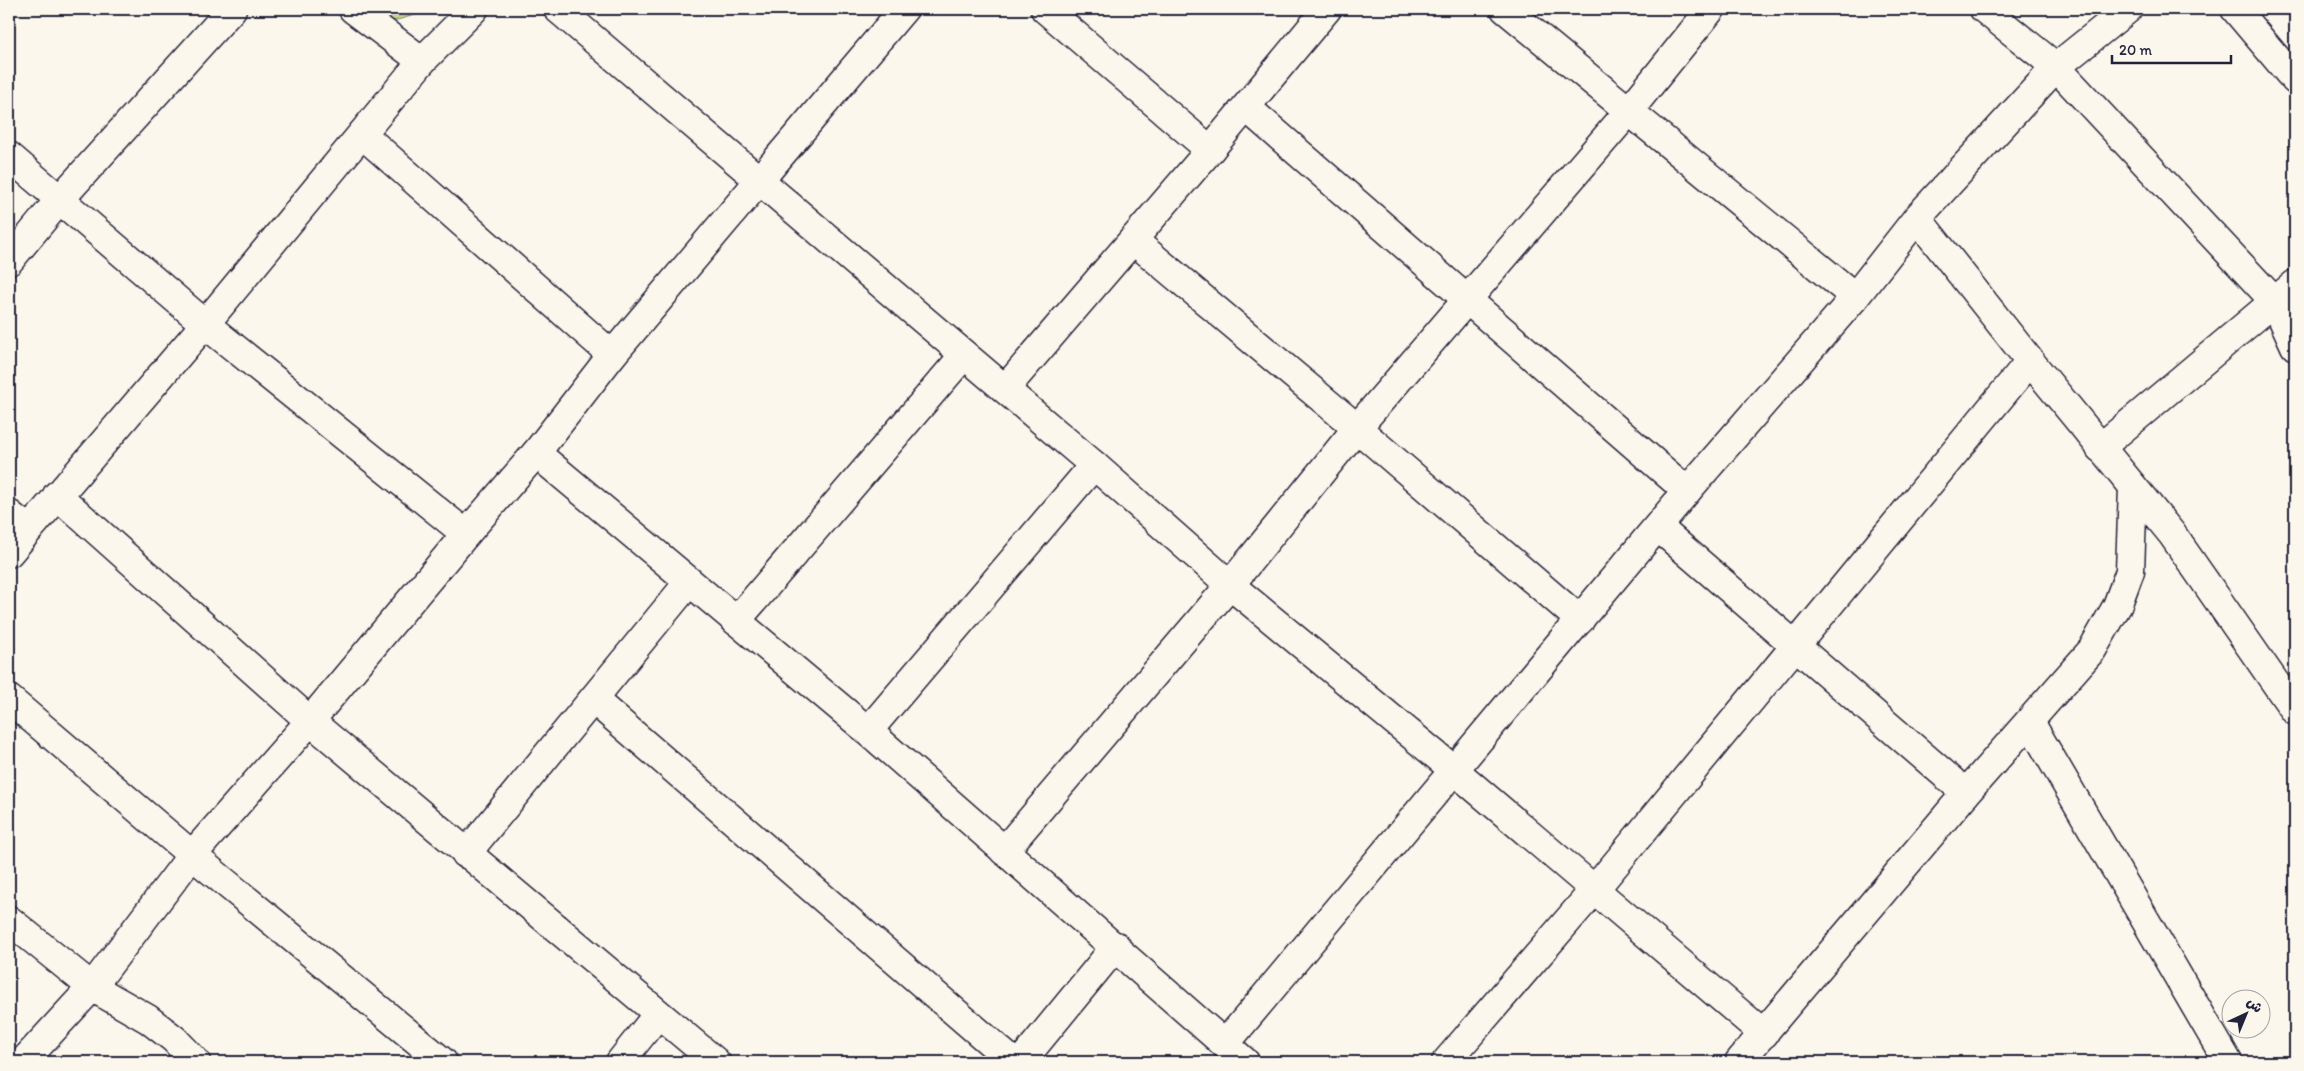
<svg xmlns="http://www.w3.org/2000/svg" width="2304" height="1071" font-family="Itim,'Playpen Sans Arabic',sans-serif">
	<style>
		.green { fill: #cad88b; stroke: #767d63 }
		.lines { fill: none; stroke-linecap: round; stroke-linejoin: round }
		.minor-casing { stroke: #22223b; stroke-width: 31 }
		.minor { stroke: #fbf7ec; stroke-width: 28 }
	</style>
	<rect width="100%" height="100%" fill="#fbf7ec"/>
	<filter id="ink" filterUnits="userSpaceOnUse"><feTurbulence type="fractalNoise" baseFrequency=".02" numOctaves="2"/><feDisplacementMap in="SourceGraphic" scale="10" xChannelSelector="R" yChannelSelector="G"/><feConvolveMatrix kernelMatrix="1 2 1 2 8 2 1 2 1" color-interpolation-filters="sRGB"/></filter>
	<g filter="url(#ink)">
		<path class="green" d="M 364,9 L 436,9 L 383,24 Z"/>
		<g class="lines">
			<defs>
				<g id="minor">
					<path d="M 353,9 L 422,61 L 474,9"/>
					<path d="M 558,9 L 1094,465 L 1230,585 L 1454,770 L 1764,1034"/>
					<path d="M 1045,9 L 1210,150"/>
					<path d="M 1505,9 L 1855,297"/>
					<path d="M 1984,9 L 2056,67 L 2275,302 L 2295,346"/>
					<path d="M 2235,9 L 2295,80"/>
					<path d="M 1246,107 L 1687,491"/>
					<path d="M 362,134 L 612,355"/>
					<path d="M 9,156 L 205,324 L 466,534"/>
					<path d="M 1917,218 L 2030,361 L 2172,534 L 2295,711"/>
					<path d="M 1133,240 L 1357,428 L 1580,620"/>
					<path d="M 9,261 L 61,198 L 232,9"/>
					<path d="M 1005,389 L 1210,150 L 1327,9"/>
					<path d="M 2100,448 L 2295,284"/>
					<path d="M 536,453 L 868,731 L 1245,1062"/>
					<path d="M 57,495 L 310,721 L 716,1062"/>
					<path d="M 9,514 L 28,529"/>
					<path d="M 1658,527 L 1966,793"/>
					<path d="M 9,553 L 205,324 L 422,61"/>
					<path d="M 736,621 L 964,355"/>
					<path d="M 9,699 L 192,855 L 443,1062"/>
					<path d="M 594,700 L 1013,1062"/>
					<path d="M 2030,722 L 2228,1062"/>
					<path d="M 868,731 L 1094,465"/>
					<path d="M 1004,851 L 1230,585 L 1357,428 L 1628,112 L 1711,9"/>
					<path d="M 466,854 L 689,582"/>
					<path d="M 9,920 L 92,987 L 148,1019 L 174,1039 L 196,1062"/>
					<path d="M 1225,1044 L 1687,491 L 1855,297 L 1917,218 L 2056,67 L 2128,9"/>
					<path d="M 23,1062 L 92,987 L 192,855 L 310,721 L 466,534 L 536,453 L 612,355 L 904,9"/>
					<path d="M 620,1062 L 658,1014"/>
					<path d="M 1021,1062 L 1116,946"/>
					<path d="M 1446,1062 L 1595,889 L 2030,361"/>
					<path d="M 1739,1062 L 1966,793 L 2092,650 L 2117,606 L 2130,571 L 2133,487"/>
				</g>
			</defs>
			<use href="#minor" class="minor-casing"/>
			<use href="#minor" class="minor"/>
		</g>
	</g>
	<rect width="2304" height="1071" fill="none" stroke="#fbf7ec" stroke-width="30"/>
	<rect x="15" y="15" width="2274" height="1041" fill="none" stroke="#22223b" stroke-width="2" filter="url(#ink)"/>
	<g transform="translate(2246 1014) rotate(44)"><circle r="24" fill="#fbf7ec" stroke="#a4a2a5"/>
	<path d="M0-4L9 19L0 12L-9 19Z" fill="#22223b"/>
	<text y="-8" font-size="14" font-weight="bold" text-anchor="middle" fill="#22223b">ش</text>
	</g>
	<path d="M2112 55v8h119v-8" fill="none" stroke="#22223b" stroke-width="2.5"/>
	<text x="2119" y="55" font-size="15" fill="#22223b" stroke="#fbf7ec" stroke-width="4" paint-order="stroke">20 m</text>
</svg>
